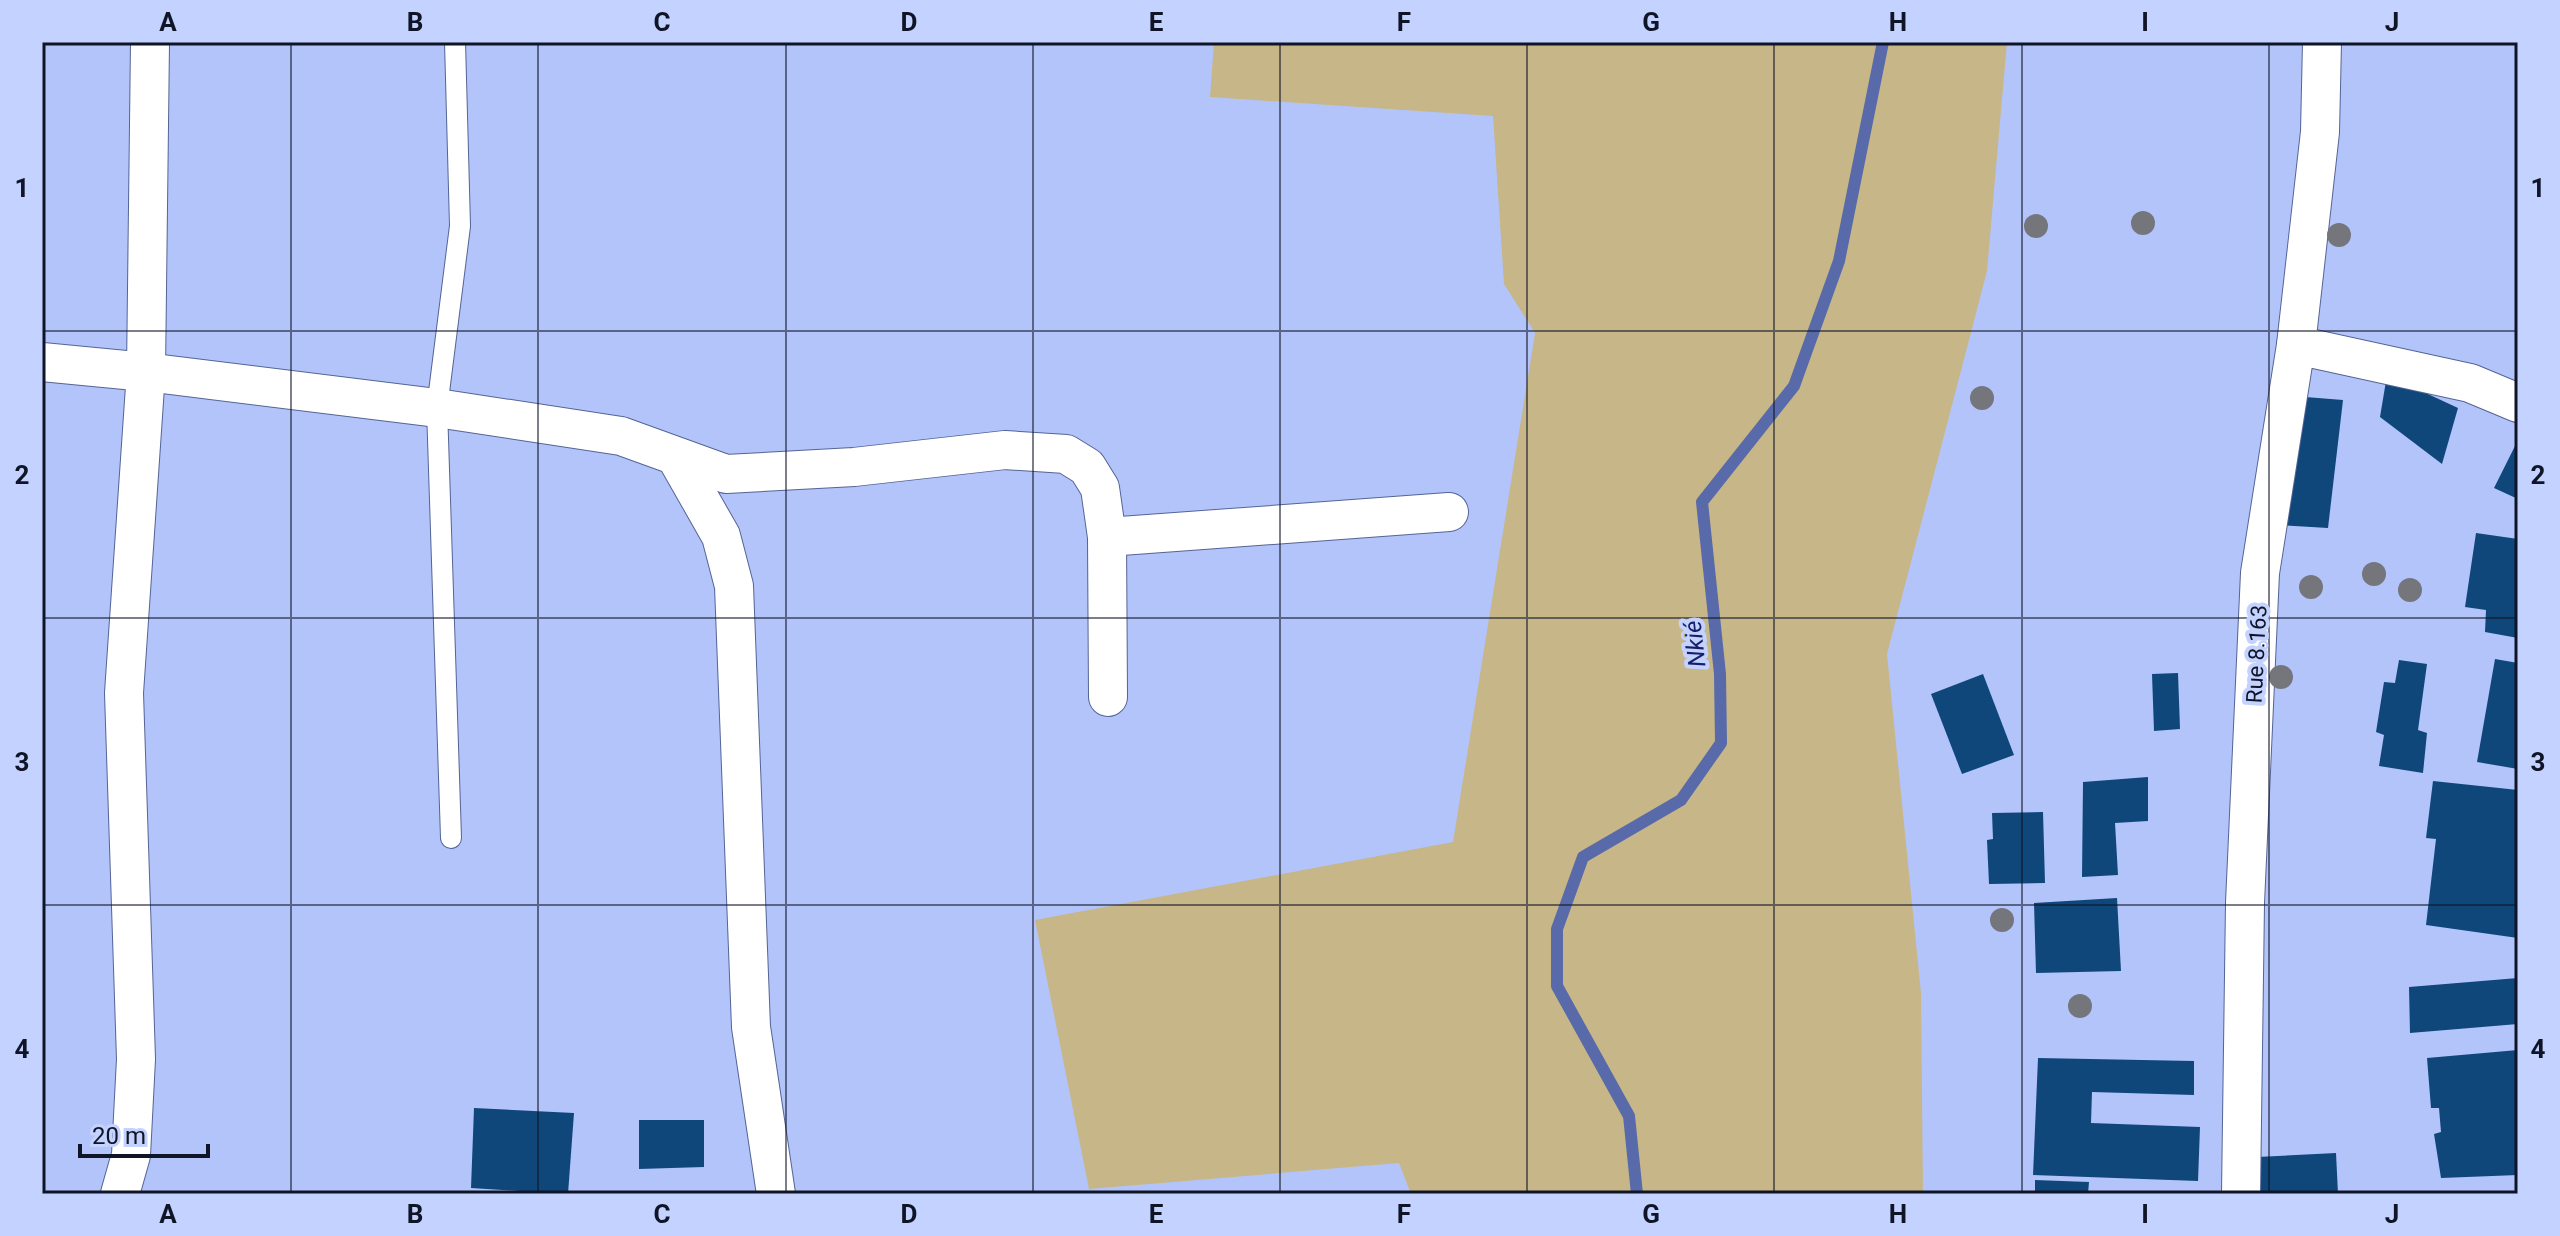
<svg xmlns="http://www.w3.org/2000/svg" width="2560" height="1236" font-family="Roboto,sans-serif">
	<style>
		.green { fill: #c7b688 }
		.lines { fill: none; stroke-linecap: round; stroke-linejoin: round }
		.stream { stroke: #586aa9; stroke-width: 12 }
		.building { fill: #0f477a }
		.service-casing { stroke: #556494; stroke-width: 22 }
		.minor-casing { stroke: #556494; stroke-width: 40 }
		.service { stroke: #fff; stroke-width: 20 }
		.minor { stroke: #fff; stroke-width: 38 }
		.tree { fill: #75767c }
		.grid { fill: none; stroke: #0f1427; stroke-width: 2; stroke-opacity: 0.55 }
		.labels { text-anchor: middle; stroke-width: 8; stroke-linejoin: round; paint-order: stroke }
		.street-label { font-size: 22px; fill: #0f1427; stroke: #c3d2fe }
		.water-label { font-size: 24px; font-style: italic; fill: #171f6c; stroke: #c3d2fe }
		.neatline { fill: none; stroke: #0f1427; stroke-width: 3 }
		.grid-label { font-size: 26px; text-anchor: middle; font-weight: bold; fill: #0f1427 }
	</style>
	<rect width="100%" height="100%" fill="#b3c4fb"/>
	<path class="green" d="M 1214,42 L 2007,42 L 1987,271 L 1887,654 L 1921,993 L 1923,1194 L 1411,1194 L 1399,1163 L 1089,1189 L 1035,920 L 1453,842 L 1535,333 L 1504,284 L 1493,116 L 1210,97 Z"/>
	<g class="lines">
		<path class="stream" d="M 1637,1194 L 1629,1116 L 1557,986 L 1557,929 L 1583,857 L 1681,800 L 1721,743 L 1720,674 L 1702,502 L 1794,386 L 1839,261 L 1883,42"/>
	</g>
	<g class="building">
		<path d="M 2387,375 L 2458,408 L 2442,464 L 2380,417 Z"/>
		<path d="M 2293,396 L 2343,400 L 2328,528 L 2279,525 Z"/>
		<path d="M 2518,440 L 2518,499 L 2494,488 Z"/>
		<path d="M 2476,533 L 2518,539 L 2518,638 L 2485,632 L 2486,610 L 2465,607 Z"/>
		<path d="M 2495,659 L 2518,663 L 2518,769 L 2477,762 Z"/>
		<path d="M 2399,660 L 2427,664 L 2418,730 L 2427,733 L 2423,773 L 2379,766 L 2384,735 L 2376,732 L 2384,682 L 2395,683 Z"/>
		<path d="M 2178,673 L 2180,729 L 2154,731 L 2152,674 Z"/>
		<path d="M 1983,674 L 2014,755 L 1962,774 L 1931,694 Z"/>
		<path d="M 2148,777 L 2148,821 L 2115,823 L 2118,875 L 2082,877 L 2083,782 Z"/>
		<path d="M 2433,781 L 2518,790 L 2518,938 L 2426,925 L 2436,839 L 2426,838 Z"/>
		<path d="M 2043,812 L 2045,883 L 1989,884 L 1987,840 L 1993,839 L 1992,813 Z"/>
		<path d="M 2117,898 L 2121,971 L 2036,973 L 2034,903 Z"/>
		<path d="M 2518,978 L 2518,1024 L 2410,1033 L 2409,987 Z"/>
		<path d="M 2518,1050 L 2518,1175 L 2441,1178 L 2434,1134 L 2441,1132 L 2439,1108 L 2431,1108 L 2427,1058 Z"/>
		<path d="M 2038,1058 L 2194,1061 L 2194,1095 L 2092,1092 L 2091,1123 L 2200,1127 L 2198,1181 L 2033,1175 Z"/>
		<path d="M 474,1108 L 574,1113 L 568,1194 L 471,1188 Z"/>
		<path d="M 639,1120 L 704,1120 L 704,1167 L 639,1169 Z"/>
		<path d="M 2336,1153 L 2338,1194 L 2258,1194 L 2257,1157 Z"/>
		<path d="M 2035,1180 L 2089,1182 L 2088,1194 L 2035,1194 Z"/>
		<path d="M 2110,1191 L 2194,1191 L 2193,1194 L 2110,1194 Z"/>
	</g>
	<g class="lines">
		<defs>
			<path id="service" d="M 451,838 L 437,408 L 460,226 L 455,42"/>
			<g id="minor">
				<path d="M 2296,345 L 2320,132 L 2322,42"/>
				<path d="M 42,362 L 146,372 L 437,408 L 621,436 L 726,474 L 854,467 L 1005,450 L 1066,454 L 1087,467 L 1100,488 L 1107,537 L 1108,697"/>
				<path d="M 676,457 L 721,536 L 734,586 L 751,1027 L 776,1194"/>
				<path d="M 1107,537 L 1449,512"/>
				<path d="M 120,1194 L 131,1155 L 136,1059 L 124,693 L 146,372 L 150,42"/>
				<path d="M 2241,1194 L 2245,903 L 2260,573 L 2296,345 L 2470,383 L 2518,403"/>
			</g>
		</defs>
		<use href="#service" class="service-casing"/>
		<use href="#minor" class="minor-casing"/>
		<use href="#service" class="service"/>
		<use href="#minor" class="minor"/>
	</g>
	<g class="tree">
		<circle cx="2143" cy="223" r="12"/>
		<circle cx="2036" cy="226" r="12"/>
		<circle cx="2339" cy="235" r="12"/>
		<circle cx="1982" cy="398" r="12"/>
		<circle cx="2374" cy="574" r="12"/>
		<circle cx="2311" cy="587" r="12"/>
		<circle cx="2410" cy="590" r="12"/>
		<circle cx="2281" cy="677" r="12"/>
		<circle cx="2002" cy="920" r="12"/>
		<circle cx="2080" cy="1006" r="12"/>
	</g>
	<path class="grid" d="M 291,42 L 291,1194M 538,42 L 538,1194M 786,42 L 786,1194M 1033,42 L 1033,1194M 1280,42 L 1280,1194M 1527,42 L 1527,1194M 1774,42 L 1774,1194M 2022,42 L 2022,1194M 2269,42 L 2269,1194M 42,331 L 2518,331M 42,618 L 2518,618M 42,905 L 2518,905"/>
	<g class="labels">
		<g class="street-label">
			<text transform="translate(2256 654) rotate(-87)" y="8">Rue 8.163</text>
		</g>
		<g class="water-label">
			<text transform="translate(1695 644) rotate(-96)" y="8">Nkié</text>
		</g>
	</g>
	<rect width="2560" height="1236" fill="none" stroke="#c3d2fe" stroke-width="88"/>
	<path d="M80 1144v12h128v-12" fill="none" stroke="#0f1427" stroke-width="4"/>
	<text x="92" y="1144" font-size="24" fill="#0f1427" stroke="#c3d2fe" stroke-width="6" paint-order="stroke">20 m</text>
	<rect x="44" y="44" width="2472" height="1148" class="neatline"/>
	<g class="grid-label">
		<text x="168" y="31">A</text>
		<text x="415" y="31">B</text>
		<text x="662" y="31">C</text>
		<text x="909" y="31">D</text>
		<text x="1156" y="31">E</text>
		<text x="1404" y="31">F</text>
		<text x="1651" y="31">G</text>
		<text x="1898" y="31">H</text>
		<text x="2145" y="31">I</text>
		<text x="2392" y="31">J</text>
		<text x="22" y="197">1</text>
		<text x="2538" y="197">1</text>
		<text x="22" y="484">2</text>
		<text x="2538" y="484">2</text>
		<text x="22" y="771">3</text>
		<text x="2538" y="771">3</text>
		<text x="22" y="1058">4</text>
		<text x="2538" y="1058">4</text>
		<text x="168" y="1223">A</text>
		<text x="415" y="1223">B</text>
		<text x="662" y="1223">C</text>
		<text x="909" y="1223">D</text>
		<text x="1156" y="1223">E</text>
		<text x="1404" y="1223">F</text>
		<text x="1651" y="1223">G</text>
		<text x="1898" y="1223">H</text>
		<text x="2145" y="1223">I</text>
		<text x="2392" y="1223">J</text>
	</g>
</svg>
